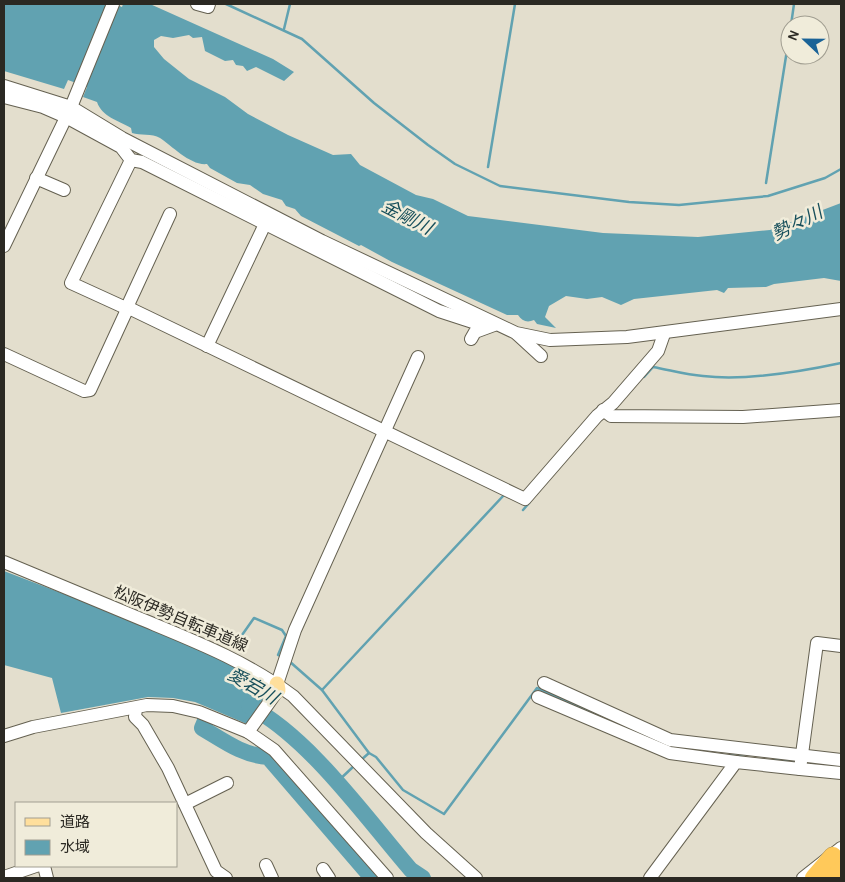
<svg xmlns="http://www.w3.org/2000/svg" width="845" height="882" font-family="Karla,'Noto Sans JP',sans-serif">
	<style>
		.water { fill: #61a2b1 }
		.lines { fill: none; stroke-linecap: round; stroke-linejoin: round }
		.stream { stroke: #61a2b1; stroke-width: 2.5 }
		.river { stroke: #61a2b1; stroke-width: 16 }
		.minor-casing { stroke: #656151; stroke-width: 14 }
		.major-casing { stroke: #b59147; stroke-width: 16 }
		.highway-casing { stroke: #b59147; stroke-width: 19 }
		.minor { stroke: #fff; stroke-width: 12 }
		.major { stroke: #ffdf9c; stroke-width: 15 }
		.highway { stroke: #ffc95a; stroke-width: 18 }
		.labels { text-anchor: middle; stroke-width: 5; stroke-linejoin: round; paint-order: stroke }
		.street-label { font-size: 16px; fill: #2b2923; stroke: #f0ecda }
		.water-label { font-size: 18px; font-style: italic; fill: #174f5b; stroke: #f0ecda }
	</style>
	<rect width="100%" height="100%" fill="#e3decd"/>
	<g class="water">
		<path d="M 4,4 L 115,4 L 122,7 L 123,4 L 150,4 L 273,59 L 294,72 L 284,81 L 256,67 L 247,71 L 243,66 L 236,65 L 233,60 L 225,61 L 205,51 L 202,37 L 193,38 L 189,35 L 173,38 L 161,36 L 154,40 L 154,47 L 164,59 L 189,79 L 225,97 L 248,114 L 288,135 L 333,155 L 351,154 L 360,165 L 416,195 L 433,199 L 468,216 L 603,233 L 698,237 L 770,230 L 841,203 L 841,281 L 824,278 L 774,284 L 766,287 L 728,288 L 724,293 L 717,290 L 634,299 L 621,305 L 602,297 L 587,299 L 566,296 L 549,306 L 545,317 L 556,328 L 537,324 L 534,320 C 527,323 522,321 518,315 L 507,315 L 392,262 L 361,245 L 359,246 L 301,216 L 295,209 L 286,206 L 282,200 L 263,194 L 250,185 L 237,183 L 210,168 L 207,164 C 191,166 172,146 160,138 C 152,133 140,136 132,133 L 131,128 C 118,120 102,117 97,102 L 83,97 L 87,87 L 68,80 L 64,89 L 4,71 Z"/>
		<path d="M 4,571 L 202,647 L 272,687 L 247,724 L 195,702 L 173,698 L 148,697 L 61,713 L 52,678 L 4,665 Z"/>
	</g>
	<g class="lines">
		<g class="stream">
			<path d="M 226,4 L 302,39 L 374,103 L 428,145 L 455,164 L 500,186 L 629,202 L 679,205 L 768,196 L 825,178 L 841,169"/>
			<path d="M 791,25 L 794,4"/>
			<path d="M 284,29 L 290,4"/>
			<path d="M 488,167 L 515,4"/>
			<path d="M 766,183 L 790,31"/>
			<path d="M 644,377 L 653,367 C 670,370 686,375 703,376 C 746,381 799,372 841,363"/>
			<path d="M 523,510 L 529,503"/>
			<path d="M 216,634 L 222,640 L 235,645 L 254,618 L 282,630 L 286,636 L 278,655 L 282,657"/>
			<path d="M 289,661 L 322,690 L 504,495"/>
			<path d="M 322,690 L 369,753"/>
			<path d="M 728,755 L 745,757"/>
			<path d="M 361,760 L 369,753 L 376,757 L 403,790 L 444,814 L 537,688 L 598,716"/>
			<path d="M 775,760 L 797,762"/>
			<path d="M 805,763 L 825,764"/>
			<path d="M 336,783 L 355,765"/>
		</g>
		<g class="river">
			<path d="M 249,706 C 309,737 366,818 411,870 L 423,878"/>
			<path d="M 205,721 L 202,728 C 224,741 242,755 268,757 L 372,878"/>
		</g>
		<defs>
			<g id="minor">
				<path d="M 197,4 L 208,7 L 209,4"/>
				<path d="M 4,86 L 71,107 L 122,138 L 322,241 L 516,333 L 550,340 L 627,337 L 841,309"/>
				<path d="M 4,97 L 43,107 L 66,117 L 121,147 L 131,160 L 142,162 L 439,311 L 482,325 L 494,325 L 475,332 L 471,339"/>
				<path d="M 131,160 L 71,283 L 128,309 L 128,305 L 170,214"/>
				<path d="M 36,178 L 64,190"/>
				<path d="M 4,246 L 71,107 L 113,4"/>
				<path d="M 517,334 L 541,356"/>
				<path d="M 207,346 L 265,224"/>
				<path d="M 4,354 L 84,391 L 90,390 L 125,314 L 128,309 L 131,309 L 525,499 L 597,416 L 613,403 L 658,351 L 664,334"/>
				<path d="M 603,410 L 611,416 L 743,417 L 841,410"/>
				<path d="M 4,562 C 50,581 95,600 141,619 C 194,641 246,661 293,696 L 426,833 L 476,878"/>
				<path d="M 544,683 L 670,740 L 841,760"/>
				<path d="M 277,684 L 295,630 L 418,357"/>
				<path d="M 538,697 L 670,753 L 736,762"/>
				<path d="M 136,708 L 135,717 L 143,725 L 168,768 L 216,871 L 226,878"/>
				<path d="M 248,732 L 278,690"/>
				<path d="M 4,736 L 33,727 L 147,705 L 173,706 L 199,712 L 248,732 L 274,750 L 387,878"/>
				<path d="M 800,769 L 841,773"/>
				<path d="M 185,804 L 227,783"/>
				<path d="M 266,865 L 272,878"/>
				<path d="M 41,866 L 44,866 L 47,878"/>
				<path d="M 323,869 L 329,878"/>
				<path d="M 4,877 L 36,866"/>
				<path d="M 650,878 L 736,762 L 800,769 L 817,643 L 841,646"/>
				<path d="M 803,878 L 841,848"/>
			</g>
			<path id="major" d="M 277,684 L 278,690"/>
			<g id="highway">
				<path d="M 814,878 L 833,856"/>
				<path d="M 834,878 L 841,870"/>
			</g>
		</defs>
		<use href="#minor" class="minor-casing"/>
		<use href="#major" class="major-casing"/>
		<use href="#highway" class="highway-casing"/>
		<use href="#minor" class="minor"/>
		<use href="#major" class="major"/>
		<use href="#highway" class="highway"/>
	</g>
	<g class="labels">
		<g class="street-label">
			<text transform="translate(181 618) rotate(23)" y="6">松阪伊勢自転車道線</text>
		</g>
		<g class="water-label">
			<text transform="translate(407 217) rotate(27)" y="6">金剛川</text>
			<text transform="translate(797 223) rotate(-27)" y="6">勢々川</text>
			<text transform="translate(253 686) rotate(30)" y="6">愛宕川</text>
		</g>
	</g>
	<rect width="845" height="882" fill="none" stroke="#2b2923" stroke-width="10"/>
	<rect x="15" y="802" width="162" height="65" fill="#f0ecda" stroke="#a19e91"/>
	<rect x="25" y="818" width="25" height="8" fill="#ffdf9c" stroke="#a19e91"/>
	<text x="60" y="827" font-size="15" fill="#2b2923">道路</text>
	<rect x="25" y="840" width="25" height="15" fill="#61a2b1" stroke="#a19e91"/>
	<text x="60" y="852" font-size="15" fill="#2b2923">水域</text>
	<g transform="translate(805 40) rotate(292)"><circle r="24" fill="#f0ecda" stroke="#a19e91"/>
	<path d="M0-4L9 19L0 12L-9 19Z" fill="#1a6397"/>
	<text y="-8" font-size="14" font-weight="bold" text-anchor="middle" fill="#2b2923">N</text>
	</g>
</svg>
